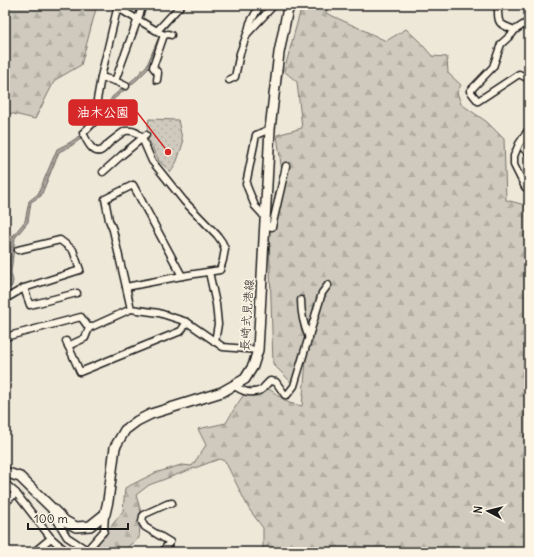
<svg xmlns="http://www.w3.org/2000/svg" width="534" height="557" font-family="Delius,'Klee One',sans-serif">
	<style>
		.grass { fill: url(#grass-dots); stroke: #76736c }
		.forest { fill: url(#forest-firs); stroke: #76736c }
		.water { fill: url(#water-waves); stroke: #6f6c67 }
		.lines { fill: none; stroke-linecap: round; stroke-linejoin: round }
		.street-casing { stroke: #1c1c1c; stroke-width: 9 }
		.secondary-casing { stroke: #1c1c1c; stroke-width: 12 }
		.street { stroke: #fcf5e5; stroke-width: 6 }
		.secondary { stroke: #fcf5e5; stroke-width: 9 }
		.labels { text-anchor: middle; stroke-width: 3; stroke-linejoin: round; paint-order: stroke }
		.street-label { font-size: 12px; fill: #1c1c1c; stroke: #fcf5e5 }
		.leader { fill: none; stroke: #d62828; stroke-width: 1.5 }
		.callout-dot { fill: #d62828; stroke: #fcf5e5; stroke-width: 1.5 }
		.callout { fill: #d62828; stroke: #d62828; stroke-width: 1.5 }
		.callout-label { font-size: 13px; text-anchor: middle; font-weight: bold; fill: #fff }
	</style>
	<defs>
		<pattern id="grass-dots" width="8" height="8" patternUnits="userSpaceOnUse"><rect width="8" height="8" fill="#cfcabd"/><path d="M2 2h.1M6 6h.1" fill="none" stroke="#b1ada2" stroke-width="1.8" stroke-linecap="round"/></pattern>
		<pattern id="forest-firs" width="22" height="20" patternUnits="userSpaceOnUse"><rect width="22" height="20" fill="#cfcabd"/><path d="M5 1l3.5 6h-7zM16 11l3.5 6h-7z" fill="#b1ada2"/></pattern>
		<pattern id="water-waves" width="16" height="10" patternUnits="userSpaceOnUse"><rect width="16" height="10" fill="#a7a299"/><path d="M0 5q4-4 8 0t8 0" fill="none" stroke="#87837c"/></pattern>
	</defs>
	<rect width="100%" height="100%" fill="#eee8d9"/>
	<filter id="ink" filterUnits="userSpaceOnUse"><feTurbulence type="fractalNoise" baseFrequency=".025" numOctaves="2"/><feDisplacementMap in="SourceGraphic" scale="8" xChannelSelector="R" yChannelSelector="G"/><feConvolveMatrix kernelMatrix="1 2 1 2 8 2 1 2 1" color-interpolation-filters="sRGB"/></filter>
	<g filter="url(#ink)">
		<path class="grass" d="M 149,119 L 178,120 L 183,143 L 177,161 L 171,172 L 159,161 L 146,135 Z"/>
		<g class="forest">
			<path d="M 5,5 L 97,5 L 81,65 L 55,80 L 35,119 L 5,112 Z"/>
			<path d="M 302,5 L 327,5 L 326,13 L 361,29 L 386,41 L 406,29 L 419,41 L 432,56 L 447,57 L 448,73 L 461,85 L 457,92 L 461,104 L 487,122 L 504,139 L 506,200 L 529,206 L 529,552 L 263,552 L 263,528 L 249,509 L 225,461 L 219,459 L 149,485 L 136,495 L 141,512 L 139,538 L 121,552 L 99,552 L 98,543 L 123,511 L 125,488 L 155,473 L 181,465 L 192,466 L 206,445 L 198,429 L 226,423 L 236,406 L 249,387 L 269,389 L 289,403 L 302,406 L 306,361 L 291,382 L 273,364 L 269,235 L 273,220 L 282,172 L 277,135 L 302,128 L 297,82 L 284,71 Z"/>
		</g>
		<path class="water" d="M 182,5 L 186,5 L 165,29 L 150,67 L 138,79 L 114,99 L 106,114 L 89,133 L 71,146 L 59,152 L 41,196 L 31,202 L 28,222 L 15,238 L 11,273 L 13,281 L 12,286 L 5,292 L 5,288 L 10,284 L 8,274 L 12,237 L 25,221 L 29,201 L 38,194 L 57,149 L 69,143 L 87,131 L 104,112 L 112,97 L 136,77 L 147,65 L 163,27 Z"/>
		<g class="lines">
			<defs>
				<g id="street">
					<path d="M 118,5 L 101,77 L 93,123 L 83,133 C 86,139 93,156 102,150 C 105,148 107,145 109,143 C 114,139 119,135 125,131 C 132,130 138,132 142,138 L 152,161 L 184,201 L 217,235 L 222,242 L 225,249 L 223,260 L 220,270 L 182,276 L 126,287"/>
					<path d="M 498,5 C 498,23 497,24 515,30 L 529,21"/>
					<path d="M 118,8 L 157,31 L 181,5"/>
					<path d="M 515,30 L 512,34 L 501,44 L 493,67 L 470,91 L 478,101 L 519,74 L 529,79"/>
					<path d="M 248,31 L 250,23 L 260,5"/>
					<path d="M 160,33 L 164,35 L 168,34 L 171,35"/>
					<path d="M 101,77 L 115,81 L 143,5"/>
					<path d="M 157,80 L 158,73 L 153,67 L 164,35"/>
					<path d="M 229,80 L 235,77 L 240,53 L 247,34 L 274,5"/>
					<path d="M 115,81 L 126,86"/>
					<path d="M 529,129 L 519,144 L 514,156 L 514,165 L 525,187 L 529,189"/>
					<path d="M 529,139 L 524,149 L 529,153"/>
					<path d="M 103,172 L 122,155 L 146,135"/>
					<path d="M 265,217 L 255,206 L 246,184 L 256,135 L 270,129"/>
					<path d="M 264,225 L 272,227 L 286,166"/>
					<path d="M 209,272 L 216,304 L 218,324 L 215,342"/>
					<path d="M 182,276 L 133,185 L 105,199 L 109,220 L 113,230 L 131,309 L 159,313 L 187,322 L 223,347 L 258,350"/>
					<path d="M 24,288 L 30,305 L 77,293"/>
					<path d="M 5,299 L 24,288 L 80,270 L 73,250 L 60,240 L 18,250"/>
					<path d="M 301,300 C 301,313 304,326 309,338"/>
					<path d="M 5,337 L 81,317 L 89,328 L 131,309"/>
					<path d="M 66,341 L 80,372 L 181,331 L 187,322"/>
					<path d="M 68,346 L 85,338 L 89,328"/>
					<path d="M 233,385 C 242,391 250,395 261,390 C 264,388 267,383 270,381 L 276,382 L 285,395 L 287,395 L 294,386 L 322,293 L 328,285"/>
					<path d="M 7,485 L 16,493"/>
					<path d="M 5,503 L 16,493 L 51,538"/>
					<path d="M 52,512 L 67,537 L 87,550 L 104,531 L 105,514"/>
					<path d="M 34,552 L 51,538 L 67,552"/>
					<path d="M 162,552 L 170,542 L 145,527 L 142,522 L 143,516 L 145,514 L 167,504 L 172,503"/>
				</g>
				<path id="secondary" d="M 5,472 L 20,477 L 65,521 L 76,527 L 90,526 L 105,514 L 108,501 L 115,447 L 125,430 L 137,421 L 151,414 L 222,392 L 245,379 L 253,366 L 258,350 L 270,129 L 279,53 L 287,13 L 290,5"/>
			</defs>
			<use href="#street" class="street-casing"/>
			<use href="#secondary" class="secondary-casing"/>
			<use href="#street" class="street"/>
			<use href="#secondary" class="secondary"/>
		</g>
	</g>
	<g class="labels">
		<g class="street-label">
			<text transform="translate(247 315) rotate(-86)" y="4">長崎式見港線</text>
		</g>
	</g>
	<path class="leader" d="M168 152L137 112"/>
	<circle class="callout-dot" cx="168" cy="152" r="4"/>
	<rect class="callout" x="69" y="100" width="68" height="25" rx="4"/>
	<g class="callout-label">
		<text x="103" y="117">油木公園</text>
	</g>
	<rect width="534" height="557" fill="none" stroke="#fcf5e5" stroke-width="20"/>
	<rect x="10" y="10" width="514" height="537" fill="none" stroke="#1c1c1c" stroke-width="1.5" filter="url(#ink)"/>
	<g transform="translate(488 511) rotate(277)" stroke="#fcf5e5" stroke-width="3" paint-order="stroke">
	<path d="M0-3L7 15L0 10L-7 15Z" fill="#1c1c1c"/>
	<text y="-6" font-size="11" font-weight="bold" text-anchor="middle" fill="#1c1c1c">N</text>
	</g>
	<path d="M28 523v6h100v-6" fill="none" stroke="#1c1c1c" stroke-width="2"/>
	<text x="34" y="523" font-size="12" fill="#1c1c1c" stroke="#fcf5e5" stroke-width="3" paint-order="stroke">100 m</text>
</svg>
